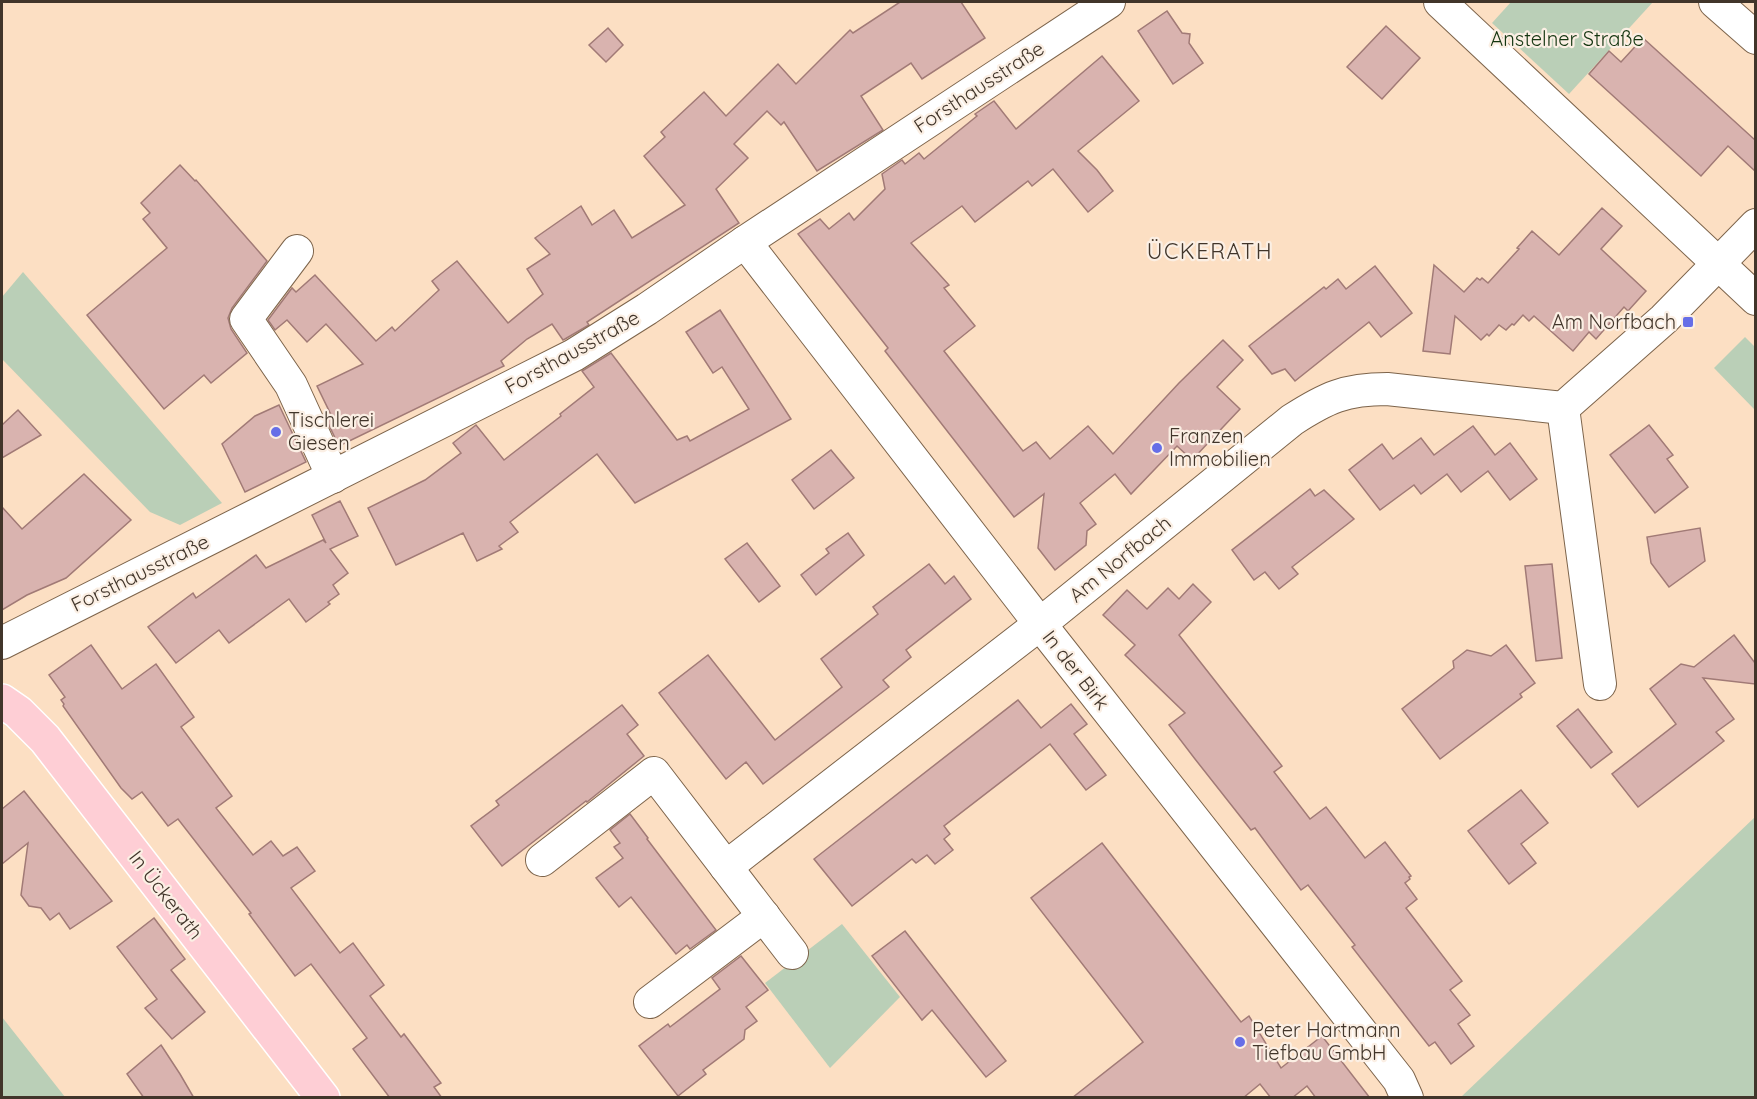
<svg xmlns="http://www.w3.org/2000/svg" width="1757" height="1099" font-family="Quicksand,sans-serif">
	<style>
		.green { fill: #bacfb7 }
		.building { fill: #d9b3af; stroke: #a17a76; stroke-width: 1.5 }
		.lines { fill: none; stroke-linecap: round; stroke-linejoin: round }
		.minor-casing { stroke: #7d644b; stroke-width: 34 }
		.major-casing { stroke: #fff; stroke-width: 36 }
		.minor { stroke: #fff; stroke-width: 32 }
		.major { stroke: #feced5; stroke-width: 33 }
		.poi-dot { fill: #666ee7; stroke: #fbefe4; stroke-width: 2 }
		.labels { text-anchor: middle; stroke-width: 4.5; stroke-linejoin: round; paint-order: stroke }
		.park-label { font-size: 20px; fill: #13350f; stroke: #fbefe4 }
		.street-label { font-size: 20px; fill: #41352a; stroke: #fbefe4 }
		.poi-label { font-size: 20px; fill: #41352a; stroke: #fbefe4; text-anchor: start }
		.quarter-label { font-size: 22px; letter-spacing: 1.5px; fill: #41352a; stroke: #fbefe4 }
	</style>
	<rect width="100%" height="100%" fill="#fcdfc3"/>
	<g class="green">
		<path d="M 1511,2 L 1653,2 L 1569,94 L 1492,23 Z"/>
		<path d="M 23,272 L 222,503 L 180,525 L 150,512 L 2,359 L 2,297 Z"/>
		<path d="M 1745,337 L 1755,347 L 1755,410 L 1714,368 Z"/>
		<path d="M 1755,817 L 1755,1097 L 1461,1097 Z"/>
		<path d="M 842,924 L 900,997 L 830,1068 L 765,983 Z"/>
		<path d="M 2,1017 L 65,1097 L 2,1097 Z"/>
	</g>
	<g class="building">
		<path d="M 900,2 L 961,2 L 985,38 L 922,79 L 911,63 L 861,96 L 883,130 L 817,171 L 784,122 L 781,125 L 767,111 L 734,144 L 748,158 L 716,189 L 739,223 L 587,322 L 589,325 L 565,339 L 563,340 L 552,324 L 527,339 L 501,361 L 504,366 L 339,446 L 325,417 L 333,419 L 317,386 L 363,364 L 326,324 L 307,342 L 287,320 L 275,330 L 268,320 L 292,288 L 296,292 L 315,275 L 376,341 L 392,327 L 395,331 L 439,290 L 432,281 L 457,261 L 508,323 L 543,294 L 527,269 L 550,254 L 535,238 L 581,206 L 592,225 L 614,210 L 632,238 L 685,205 L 644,156 L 665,137 L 661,132 L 704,92 L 726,116 L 778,64 L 796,84 L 850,30 L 853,33 Z"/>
		<path d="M 1167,11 L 1182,33 L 1190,34 L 1189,43 L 1203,63 L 1173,84 L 1138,31 Z"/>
		<path d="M 1386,26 L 1420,58 L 1382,99 L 1347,67 Z"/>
		<path d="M 608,28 L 623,45 L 606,62 L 589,45 Z"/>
		<path d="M 1643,38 L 1755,140 L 1755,171 L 1728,146 L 1701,176 L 1589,74 L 1609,51 L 1621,62 Z"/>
		<path d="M 1102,56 L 1139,101 L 1078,151 L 1097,170 L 1113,191 L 1088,212 L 1053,169 L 1032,186 L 1028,181 L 975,222 L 962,206 L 911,243 L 949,285 L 944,288 L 975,326 L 944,351 L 1023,451 L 1036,442 L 1050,459 L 1088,426 L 1113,454 L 1179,383 L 1223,340 L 1243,360 L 1217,387 L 1240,409 L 1192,460 L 1177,446 L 1131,494 L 1115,474 L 1080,503 L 1096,524 L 1087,531 L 1086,545 L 1055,570 L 1038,548 L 1044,494 L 1014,517 L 885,351 L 888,348 L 798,234 L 820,219 L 829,229 L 849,213 L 854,220 L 885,189 L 882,174 L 902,160 L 905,164 L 919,153 L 924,159 L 977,116 L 975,114 L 994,101 L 1016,129 Z"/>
		<path d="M 180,165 L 195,181 L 196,180 L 267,261 L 232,308 L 228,318 L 231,329 L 247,353 L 211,383 L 204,375 L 164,409 L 87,315 L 167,248 L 143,219 L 150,213 L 141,203 Z"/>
		<path d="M 1602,208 L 1622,226 L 1601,249 L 1646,291 L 1628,311 L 1624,307 L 1596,339 L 1589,332 L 1573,351 L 1534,316 L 1529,321 L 1523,315 L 1514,325 L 1512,324 L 1506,330 L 1499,325 L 1489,336 L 1487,334 L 1481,340 L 1455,316 L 1450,354 L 1423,351 L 1434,265 L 1464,292 L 1477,278 L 1480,280 L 1482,278 L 1488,283 L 1519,249 L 1517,248 L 1532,231 L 1559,255 Z"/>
		<path d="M 1375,266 L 1412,313 L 1381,337 L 1369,322 L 1295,381 L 1285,369 L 1272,374 L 1249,346 L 1324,287 L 1326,289 L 1338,279 L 1346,289 Z"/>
		<path d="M 720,310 L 791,419 L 635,503 L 597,454 L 510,522 L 518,532 L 499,546 L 502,549 L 477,561 L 463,533 L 396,565 L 368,508 L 425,480 L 461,453 L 453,443 L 476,425 L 504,460 L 561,416 L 560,414 L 594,387 L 582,371 L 611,353 L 677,440 L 687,436 L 690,441 L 749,409 L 722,367 L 713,373 L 686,332 Z"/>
		<path d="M 279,405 L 306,462 L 245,492 L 222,444 L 255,416 Z"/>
		<path d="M 18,410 L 41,435 L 2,458 L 2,425 Z"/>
		<path d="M 1649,425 L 1673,455 L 1667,459 L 1688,487 L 1655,513 L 1610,455 Z"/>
		<path d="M 1473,426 L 1495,455 L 1510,443 L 1537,479 L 1510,500 L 1488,471 L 1461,492 L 1447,474 L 1421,494 L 1414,485 L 1380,510 L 1349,470 L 1382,444 L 1393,459 L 1421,438 L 1434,455 Z"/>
		<path d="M 831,450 L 854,478 L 814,509 L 792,480 Z"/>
		<path d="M 84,474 L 131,520 L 66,578 L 27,595 L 2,610 L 2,507 L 22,529 Z"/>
		<path d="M 1310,489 L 1315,496 L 1324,490 L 1354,519 L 1292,567 L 1298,574 L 1279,589 L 1265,572 L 1254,580 L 1232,550 Z"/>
		<path d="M 340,501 L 358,536 L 330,549 L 348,573 L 333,585 L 339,594 L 328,602 L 330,604 L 306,622 L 289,599 L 229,643 L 219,630 L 176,663 L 148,627 L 193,593 L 196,598 L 256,555 L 266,568 L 323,540 L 326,543 L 312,515 Z"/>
		<path d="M 1700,528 L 1705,561 L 1669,587 L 1651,563 L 1647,537 Z"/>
		<path d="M 848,533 L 864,555 L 816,595 L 801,575 L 829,553 L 826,549 Z"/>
		<path d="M 747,543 L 780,586 L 759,602 L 725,559 Z"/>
		<path d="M 929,564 L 945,584 L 954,576 L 971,599 L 906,650 L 911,657 L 883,680 L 889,687 L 763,784 L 746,762 L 726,779 L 659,693 L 708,655 L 775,740 L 842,687 L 821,659 L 878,614 L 873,607 Z"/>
		<path d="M 1552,564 L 1562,658 L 1536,661 L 1525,566 Z"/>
		<path d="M 1193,584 L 1211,602 L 1179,635 L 1282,766 L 1274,772 L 1310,819 L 1326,807 L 1365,858 L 1385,842 L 1411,876 L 1409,877 L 1410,879 L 1405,883 L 1417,899 L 1406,908 L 1462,981 L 1450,990 L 1470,1015 L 1458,1024 L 1474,1046 L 1451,1064 L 1435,1042 L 1429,1046 L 1352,947 L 1355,945 L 1308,885 L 1301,890 L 1255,828 L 1251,830 L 1195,759 L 1169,725 L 1185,713 L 1125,655 L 1135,645 L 1103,615 L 1127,590 L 1147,609 L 1168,588 L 1179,599 Z"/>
		<path d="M 1734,635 L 1755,663 L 1755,684 L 1703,678 L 1734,719 L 1716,732 L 1724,741 L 1638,807 L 1612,774 L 1676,724 L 1650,689 L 1681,664 L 1694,667 Z"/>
		<path d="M 91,645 L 122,689 L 156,664 L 194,717 L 181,727 L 232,796 L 216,808 L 253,855 L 271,841 L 283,856 L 297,847 L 315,871 L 291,888 L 340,953 L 353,943 L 384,985 L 370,996 L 401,1037 L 404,1034 L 441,1083 L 434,1087 L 442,1098 L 390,1098 L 353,1049 L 367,1038 L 311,964 L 295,976 L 249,914 L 251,913 L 178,819 L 168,826 L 142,792 L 132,799 L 121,788 L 63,706 L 64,704 L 61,700 L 65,697 L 49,675 Z"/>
		<path d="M 1506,645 L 1535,683 L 1520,694 L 1522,697 L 1440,759 L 1402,709 L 1454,668 L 1453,661 L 1467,650 L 1491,656 Z"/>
		<path d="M 1018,700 L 1041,728 L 1071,704 L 1087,724 L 1074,734 L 1106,775 L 1086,790 L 1050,744 L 944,826 L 950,834 L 944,839 L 953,850 L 935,864 L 927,855 L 916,863 L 912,859 L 852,906 L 814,859 Z"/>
		<path d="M 622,705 L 638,725 L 627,734 L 644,756 L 587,802 L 586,801 L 502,866 L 471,826 L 499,805 L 496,801 Z"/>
		<path d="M 1578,709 L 1612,752 L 1591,768 L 1557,726 Z"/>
		<path d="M 1521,790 L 1548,823 L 1521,844 L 1536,863 L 1509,884 L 1468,831 Z"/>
		<path d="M 24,791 L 112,901 L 70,929 L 59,913 L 50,920 L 41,908 L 29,906 L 21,895 L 28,843 L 2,864 L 2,809 Z"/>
		<path d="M 630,814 L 648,838 L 647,839 L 716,930 L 690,949 L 687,945 L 676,954 L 631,897 L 619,907 L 596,878 L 623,858 L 614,847 L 620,843 L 610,830 Z"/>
		<path d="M 1102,843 L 1241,1022 L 1249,1016 L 1281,1068 L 1322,1036 L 1370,1098 L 1316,1098 L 1307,1086 L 1292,1098 L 1271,1098 L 1260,1084 L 1243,1098 L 1072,1098 L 1143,1042 L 1031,898 Z"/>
		<path d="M 154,918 L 185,959 L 171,970 L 205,1012 L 172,1039 L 145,1008 L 157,999 L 117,947 Z"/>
		<path d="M 905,931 L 1006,1061 L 986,1077 L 932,1010 L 922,1020 L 872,956 Z"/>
		<path d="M 741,956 L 768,990 L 746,1007 L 757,1021 L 745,1030 L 744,1039 L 703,1070 L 706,1074 L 678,1096 L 639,1046 L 668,1024 L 670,1027 L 720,989 L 712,978 Z"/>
		<path d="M 161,1045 L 180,1074 L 194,1098 L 144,1098 L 127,1074 Z"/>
	</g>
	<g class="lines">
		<defs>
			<g id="minor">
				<path d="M 1440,2 L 1756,299"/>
				<path d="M 1715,2 L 1756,38"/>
				<path d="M 745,242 L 1040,624 L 1399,1080 L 1407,1098"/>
				<path d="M 297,251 L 246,319 L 291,385 L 333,477"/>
				<path d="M 1563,408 L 1600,684"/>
				<path d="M 2,643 L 574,355 L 647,309 L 745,242 L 1109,2"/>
				<path d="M 542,860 L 654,773 L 792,953"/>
				<path d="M 726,867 L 1040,624 L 1292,420 C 1326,398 1345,389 1387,389 L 1563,408 L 1664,319 L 1756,225"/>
				<path d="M 650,1002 L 764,916"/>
			</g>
			<path id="major" d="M 2,701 L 18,712 L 45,739 L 323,1098"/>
		</defs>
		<use href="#minor" class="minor-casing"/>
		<use href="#major" class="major-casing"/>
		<use href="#minor" class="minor"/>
		<use href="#major" class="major"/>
	</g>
	<g class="poi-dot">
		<rect x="1682" y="316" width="12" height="12" rx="3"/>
		<circle cx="276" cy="432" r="6"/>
		<circle cx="1157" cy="448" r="6"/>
		<circle cx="1240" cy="1042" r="6"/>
	</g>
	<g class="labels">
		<g class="park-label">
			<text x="1567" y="46">Anstelner Straße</text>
		</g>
		<g class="street-label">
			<text transform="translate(979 87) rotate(-33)" y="7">Forsthausstraße</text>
			<text transform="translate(572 352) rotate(-29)" y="7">Forsthausstraße</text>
			<text transform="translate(1120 559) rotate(-39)" y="7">Am Norfbach</text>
			<text transform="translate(140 573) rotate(-26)" y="7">Forsthausstraße</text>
			<text transform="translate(1076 670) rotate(52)" y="7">In der Birk</text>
			<text transform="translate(166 895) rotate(52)" y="7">In Ückerath</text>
		</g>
		<g class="poi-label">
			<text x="1676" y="329" text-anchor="end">Am Norfbach</text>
			<text x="288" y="427">Tischlerei<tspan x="288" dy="23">Giesen</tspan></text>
			<text x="1169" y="443">Franzen<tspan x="1169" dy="23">Immobilien</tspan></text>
			<text x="1252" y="1037">Peter Hartmann<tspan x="1252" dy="23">Tiefbau GmbH</tspan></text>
		</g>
		<g class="quarter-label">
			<text x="1210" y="259">ÜCKERATH</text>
		</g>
	</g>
	<rect width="1757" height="1099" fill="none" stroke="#41352a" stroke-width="6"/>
</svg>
